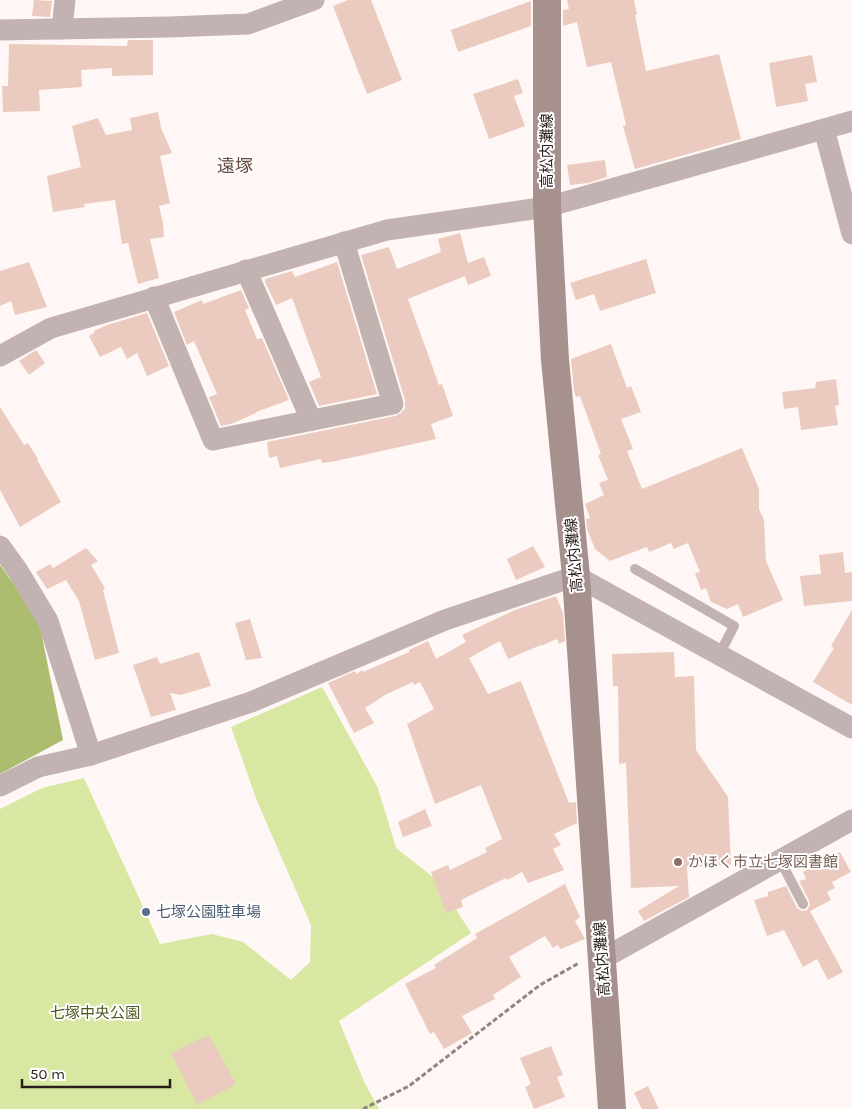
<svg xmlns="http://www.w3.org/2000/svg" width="852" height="1109" font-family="Karla,'Noto Sans JP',sans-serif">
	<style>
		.green { fill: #d8e7a2 }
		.forest { fill: #adbd70 }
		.building { fill: #ebcbbf }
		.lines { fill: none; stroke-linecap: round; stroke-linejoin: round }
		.path { stroke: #8f8682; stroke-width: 3; stroke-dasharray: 5 2.5; stroke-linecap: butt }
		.lane { stroke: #c2b3b2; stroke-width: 10 }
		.street { stroke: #c2b3b2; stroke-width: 21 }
		.secondary { stroke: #a7918f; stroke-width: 28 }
		.education-dot { fill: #8d6e63; stroke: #fff; stroke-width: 2 }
		.service-dot { fill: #5c6f8a; stroke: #fff; stroke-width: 2 }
		.labels { text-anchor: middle; stroke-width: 4; stroke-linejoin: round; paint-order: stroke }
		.street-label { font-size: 15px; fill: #291e19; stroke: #fff }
		.education-label { font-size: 15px; fill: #785e54; stroke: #fff; text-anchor: start }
		.service-label { font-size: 15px; fill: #4e5e75; stroke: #fff; text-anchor: start }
		.park-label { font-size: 15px; fill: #4e5821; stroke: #fff }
		.quarter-label { font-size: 18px; fill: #654b40; stroke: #fff }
	</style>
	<rect width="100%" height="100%" fill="#fef7f5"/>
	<path class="green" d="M 322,687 L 378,788 L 396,848 L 438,881 L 471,933 L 339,1021 L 365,1084 L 379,1109 L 0,1109 L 0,809 L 42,788 L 84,778 L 160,944 L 212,934 L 243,942 L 291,980 L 310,962 L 311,925 L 257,801 L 231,727 Z"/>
	<path class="forest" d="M 0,565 L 38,617 L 63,740 L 0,774 Z"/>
	<g class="building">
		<path d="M 34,0 L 52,1 L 50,17 L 32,16 Z"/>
		<path d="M 348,0 L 371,0 L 402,80 L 367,94 L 333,6 Z"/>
		<path d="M 567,0 L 634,0 L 637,15 L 635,15 L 646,71 L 719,54 L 741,139 L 635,169 L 623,126 L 626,125 L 611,62 L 587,67 L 577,22 L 563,26 L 563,10 L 569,9 Z"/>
		<path d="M 531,1 L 531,26 L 458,52 L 451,30 Z"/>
		<path d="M 128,40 L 153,40 L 153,75 L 112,76 L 112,68 L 81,70 L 82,87 L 39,90 L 40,111 L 3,112 L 2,86 L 8,86 L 9,44 L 127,46 Z"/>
		<path d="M 812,55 L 817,82 L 805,84 L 808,101 L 776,107 L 769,63 Z"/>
		<path d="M 518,79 L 523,93 L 514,96 L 525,126 L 489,139 L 473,94 Z"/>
		<path d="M 158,112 L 161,128 L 172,153 L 160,156 L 170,203 L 159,206 L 163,223 L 164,237 L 150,239 L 159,278 L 138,284 L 128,243 L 122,244 L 115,200 L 84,204 L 85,207 L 53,212 L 47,176 L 81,167 L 72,126 L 98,118 L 106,135 L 132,130 L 130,118 Z"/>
		<path d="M 605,160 L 607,177 L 588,183 L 570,185 L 567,165 Z"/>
		<path d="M 460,233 L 468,263 L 484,257 L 491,276 L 468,285 L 465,276 L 408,299 L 439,385 L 442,384 L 453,416 L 431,424 L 436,439 L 336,461 L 322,463 L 321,459 L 280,468 L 277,456 L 269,458 L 267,442 L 395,416 L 401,413 L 405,408 L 405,400 L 361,255 L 389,247 L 397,269 L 441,252 L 438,239 Z"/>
		<path d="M 646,259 L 656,293 L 600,311 L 594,294 L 576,300 L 570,283 Z"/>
		<path d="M 29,262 L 47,307 L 15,315 L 11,301 L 0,306 L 0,271 Z"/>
		<path d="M 337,262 L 377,394 L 319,406 L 309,382 L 321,377 L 292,298 L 276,305 L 265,282 L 265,279 L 292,271 L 295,277 Z"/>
		<path d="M 241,290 L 249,308 L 245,310 L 257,339 L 262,338 L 289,400 L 256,412 L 256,413 L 231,424 L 221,426 L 209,397 L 217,394 L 194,341 L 187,345 L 174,312 L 202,300 L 203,304 Z"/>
		<path d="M 147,313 L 169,366 L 147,376 L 137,353 L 127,359 L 121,347 L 100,357 L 89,336 L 94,333 L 94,331 L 107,325 Z"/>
		<path d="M 611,344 L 627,388 L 631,386 L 641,412 L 621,419 L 633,449 L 627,451 L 642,489 L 742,448 L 759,489 L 759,509 L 764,520 L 766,561 L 783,600 L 743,617 L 738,604 L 727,609 L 711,602 L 706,588 L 701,590 L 695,573 L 700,572 L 688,543 L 674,549 L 671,543 L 649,552 L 647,547 L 610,561 L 595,549 L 587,529 L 586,519 L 590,518 L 585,504 L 604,495 L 599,483 L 608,480 L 598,455 L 601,454 L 580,396 L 576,397 L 574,392 L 571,359 Z"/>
		<path d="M 36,350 L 45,363 L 29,375 L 19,361 Z"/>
		<path d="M 836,379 L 839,405 L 835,406 L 838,425 L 801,430 L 798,407 L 784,409 L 782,392 L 815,388 L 816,382 Z"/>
		<path d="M 0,407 L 24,445 L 28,443 L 38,459 L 37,460 L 61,502 L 20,527 L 0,490 Z"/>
		<path d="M 533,546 L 545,567 L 516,580 L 507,559 Z"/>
		<path d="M 86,548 L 98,561 L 91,565 L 105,588 L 103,590 L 119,653 L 95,660 L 79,601 L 66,580 L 47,589 L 36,572 L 50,564 L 53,568 Z"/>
		<path d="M 843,552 L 845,573 L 852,572 L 852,601 L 804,606 L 800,576 L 821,574 L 819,555 Z"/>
		<path d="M 556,596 L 563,613 L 565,641 L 559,644 L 557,639 L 541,646 L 541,645 L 508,659 L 500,641 L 469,658 L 488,694 L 521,681 L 569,803 L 576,802 L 577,823 L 554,834 L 561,845 L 553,849 L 564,870 L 528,883 L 522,872 L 507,880 L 506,878 L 461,900 L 463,907 L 446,913 L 431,872 L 448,865 L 450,870 L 487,852 L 485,848 L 502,839 L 481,785 L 435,804 L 407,724 L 434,709 L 420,682 L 414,685 L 413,682 L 385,695 L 365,708 L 374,723 L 354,733 L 328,683 L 355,671 L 357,674 L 362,670 L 363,672 L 409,652 L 409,650 L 428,641 L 436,659 L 466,642 L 462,635 L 515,610 Z"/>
		<path d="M 852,610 L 852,705 L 813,682 L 834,648 L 831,646 Z"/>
		<path d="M 250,619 L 262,658 L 246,660 L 235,623 Z"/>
		<path d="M 199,652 L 211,686 L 181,695 L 170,693 L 176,710 L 151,717 L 133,665 L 157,657 L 160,664 Z"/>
		<path d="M 674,652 L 675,677 L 694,676 L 696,750 L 728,797 L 731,865 L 687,867 L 689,897 L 644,921 L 638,911 L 679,886 L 631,888 L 626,763 L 619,764 L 618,686 L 613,686 L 612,654 Z"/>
		<path d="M 425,809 L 432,826 L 403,837 L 398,822 Z"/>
		<path d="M 840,852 L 851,872 L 832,882 L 835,888 L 827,892 L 831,900 L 810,911 L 843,972 L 828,980 L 817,959 L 803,967 L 784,930 L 767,936 L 754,900 L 768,896 L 768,892 L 786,886 L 797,908 L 802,911 L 807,910 L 810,905 L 809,901 L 799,881 L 806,879 L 803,872 Z"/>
		<path d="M 565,884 L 580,917 L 575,921 L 585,939 L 561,949 L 557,945 L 553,948 L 545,936 L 509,957 L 521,977 L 493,995 L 495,999 L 462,1016 L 472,1033 L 444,1049 L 434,1032 L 430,1034 L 405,984 L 436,968 L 434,965 L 477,938 L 475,934 Z"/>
		<path d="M 209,1035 L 236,1084 L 197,1105 L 171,1053 Z"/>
		<path d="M 551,1046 L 563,1075 L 557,1077 L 565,1097 L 534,1109 L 525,1087 L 531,1084 L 520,1058 Z"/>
		<path d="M 648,1086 L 659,1109 L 642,1109 L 634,1093 Z"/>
	</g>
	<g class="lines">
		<path class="path" d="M 363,1109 L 409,1086 L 540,985 L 579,963"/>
		<g class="lane">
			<path d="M 635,569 L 734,626 L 719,655"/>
			<path d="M 780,860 L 803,904"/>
		</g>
		<g class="street">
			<path d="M 62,29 L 65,0"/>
			<path d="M 0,30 L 169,27 L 248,24 L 314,0"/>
			<path d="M 852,121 L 824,129 L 852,234"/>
			<path d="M 246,270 L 311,420"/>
			<path d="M 154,297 L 213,440 L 393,404 L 344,242"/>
			<path d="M 0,356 L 51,328 L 387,230 L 547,207 L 824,129"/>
			<path d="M 0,546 L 18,571 L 48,621 L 91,755"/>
			<path d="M 0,786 L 38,767 L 91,755 L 251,702 L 445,620 L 576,576 L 852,728"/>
			<path d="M 602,959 L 852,820"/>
		</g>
		<path class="secondary" d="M 547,0 L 547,207 L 555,360 L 576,576 L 612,1109"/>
	</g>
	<circle class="education-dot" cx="678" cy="862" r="5"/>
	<circle class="service-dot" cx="146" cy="912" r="5"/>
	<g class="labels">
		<g class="street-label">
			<text transform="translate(547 151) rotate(-90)" y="5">高松内灘線</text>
			<text transform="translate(574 555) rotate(-95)" y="5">高松内灘線</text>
			<text transform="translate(602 959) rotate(-94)" y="5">高松内灘線</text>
		</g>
		<g class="education-label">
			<text x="688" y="867">かほく市立七塚図書館</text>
		</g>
		<g class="service-label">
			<text x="156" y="917">七塚公園駐車場</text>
		</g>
		<g class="park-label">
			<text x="95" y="1018">七塚中央公園</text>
		</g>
		<g class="quarter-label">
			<text x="235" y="172">遠塚</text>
		</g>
	</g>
	<path d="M22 1079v8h148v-8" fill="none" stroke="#291e19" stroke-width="2.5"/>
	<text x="30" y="1079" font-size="15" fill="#291e19" stroke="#ffffff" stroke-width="4" paint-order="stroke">50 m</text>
</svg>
